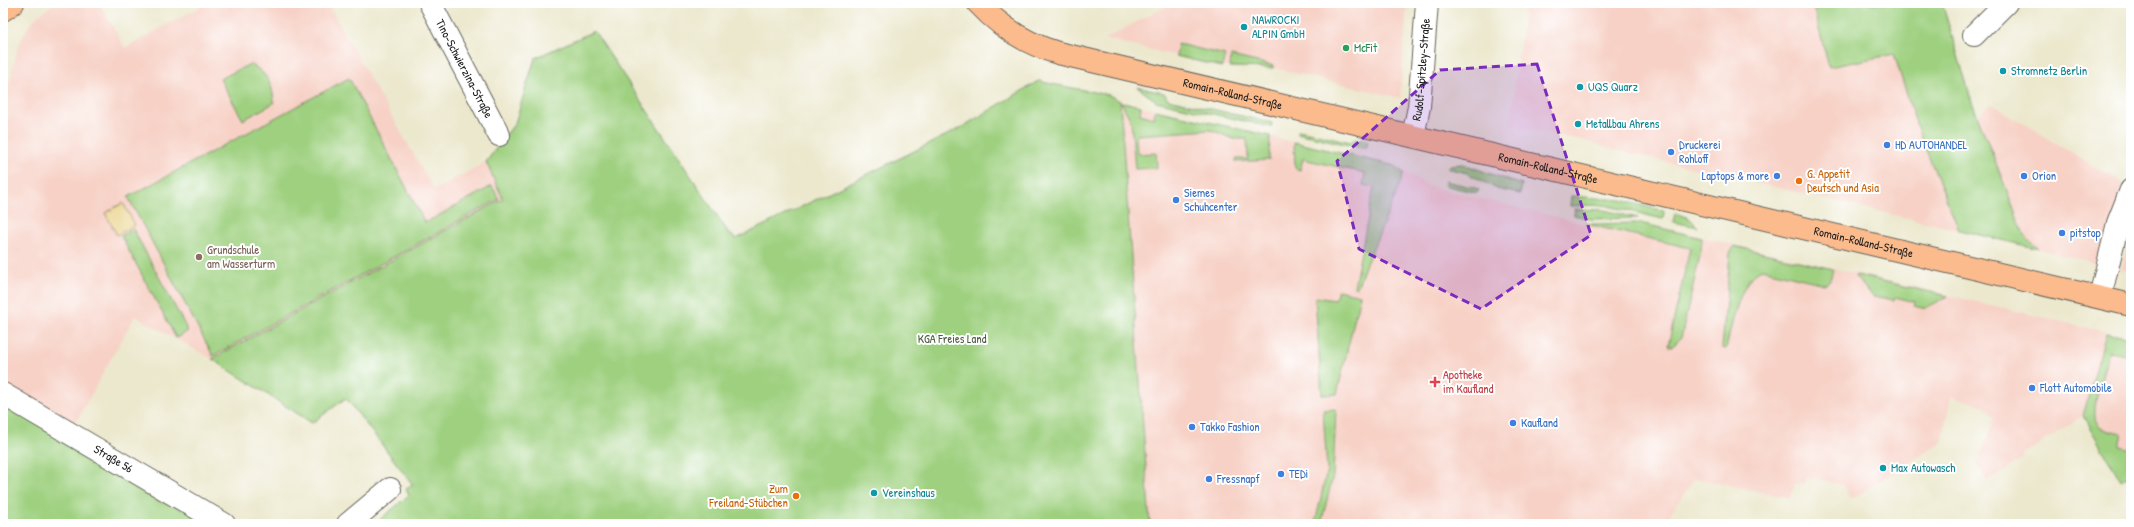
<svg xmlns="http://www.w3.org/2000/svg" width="2134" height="527" font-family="'Patrick Hand',sans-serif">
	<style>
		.built { fill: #f7d1c6 }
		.green { fill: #9ed07f; stroke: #5d764e }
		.sand { fill: #eeda9e; stroke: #857b5d }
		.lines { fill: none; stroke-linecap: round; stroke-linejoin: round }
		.minor-casing { stroke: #65635a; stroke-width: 24 }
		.major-casing { stroke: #65635a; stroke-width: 24 }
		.minor { stroke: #fff; stroke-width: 22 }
		.major { stroke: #fbbb8d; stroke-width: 22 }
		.tram { stroke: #1c1c1c; stroke-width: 1 }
		.marked { fill: #7b2cbf; fill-opacity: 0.2; stroke: #7b2cbf; stroke-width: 3; stroke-dasharray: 8 5; stroke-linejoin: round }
		.culture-dot { fill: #0f9aa8; stroke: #fff; stroke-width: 1.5 }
		.leisure-dot { fill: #2e9e5b; stroke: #fff; stroke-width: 1.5 }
		.shop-dot { fill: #3f7fe0; stroke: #fff; stroke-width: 1.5 }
		.food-dot { fill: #e8710a; stroke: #fff; stroke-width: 1.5 }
		.education-dot { fill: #8d6e63; stroke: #fff; stroke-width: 1.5 }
		.health-dot { fill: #e0444e; stroke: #fff; stroke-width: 1.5 }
		.labels { text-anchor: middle; stroke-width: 4; stroke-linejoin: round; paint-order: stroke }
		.culture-label { font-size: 12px; fill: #0d838f; stroke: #fff; text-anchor: start }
		.leisure-label { font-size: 12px; fill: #27864d; stroke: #fff; text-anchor: start }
		.street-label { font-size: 12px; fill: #1c1c1c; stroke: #fff }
		.shop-label { font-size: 12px; fill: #366cbe; stroke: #fff; text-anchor: start }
		.food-label { font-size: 12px; fill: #c56008; stroke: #fff; text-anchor: start }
		.education-label { font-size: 12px; fill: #785e54; stroke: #fff; text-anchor: start }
		.park-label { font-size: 12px; fill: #4a5b3f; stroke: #fff }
		.health-label { font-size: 12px; fill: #be3a42; stroke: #fff; text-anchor: start }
	</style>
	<rect width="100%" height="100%" fill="#fff"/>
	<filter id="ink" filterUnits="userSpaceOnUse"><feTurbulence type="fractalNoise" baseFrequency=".025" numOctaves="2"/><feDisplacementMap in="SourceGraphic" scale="8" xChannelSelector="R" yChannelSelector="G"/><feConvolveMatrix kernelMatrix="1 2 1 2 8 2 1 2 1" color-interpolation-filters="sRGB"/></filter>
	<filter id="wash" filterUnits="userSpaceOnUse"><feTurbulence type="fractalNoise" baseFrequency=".012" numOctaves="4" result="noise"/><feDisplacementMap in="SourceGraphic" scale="16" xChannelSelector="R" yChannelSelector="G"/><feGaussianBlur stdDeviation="0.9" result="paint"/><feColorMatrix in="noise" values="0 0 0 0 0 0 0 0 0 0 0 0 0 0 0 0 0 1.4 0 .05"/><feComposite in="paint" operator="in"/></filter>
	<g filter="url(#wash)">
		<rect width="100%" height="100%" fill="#ece8ce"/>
		<g class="built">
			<path d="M 55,3 L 99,3 L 125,48 L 207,3 L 327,3 L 434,190 L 486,162 L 503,199 L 212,359 L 135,316 L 73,427 L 3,387 L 3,107 L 19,44 L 28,27 L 36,17 Z"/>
			<path d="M 1171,3 L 1407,3 L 1400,98 L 1273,68 L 1222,67 L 1105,39 Z"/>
			<path d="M 1525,3 L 1812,3 L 1829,67 L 1894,54 L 1919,133 L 1959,230 L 1607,148 L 1590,142 L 1510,125 Z"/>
			<path d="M 1120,101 L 1395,166 L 1429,186 L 1586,224 L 1640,223 L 2131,338 L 2131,475 L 2121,481 L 2083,416 L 2022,455 L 2024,458 L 1988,481 L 1977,465 L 1994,418 L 1985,406 L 1951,396 L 1942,442 L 1851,499 L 1843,485 L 1806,477 L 1804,485 L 1795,483 L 1790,498 L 1695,478 L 1670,514 L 1667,524 L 1150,524 Z"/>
			<path d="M 1991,104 L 2123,183 L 2100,264 L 2039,249 L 2026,237 L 1977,116 Z"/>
			<path d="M 2131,236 L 2131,271 L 2121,269 Z"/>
		</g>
		<g class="green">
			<path d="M 1812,3 L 1942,3 L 1972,102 L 2025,237 L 2039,249 L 1959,230 L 1919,133 L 1894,54 L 1829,67 Z"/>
			<path d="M 594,31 L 728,232 L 736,239 L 957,130 L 1040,80 L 1042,82 L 1109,95 L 1120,101 L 1150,524 L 375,524 L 409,495 L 406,489 L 413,485 L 346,398 L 312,423 L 212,359 L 503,199 L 486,162 L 515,123 L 535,58 Z"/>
			<path d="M 1178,44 L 1225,55 L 1222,67 L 1176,56 Z"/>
			<path d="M 1231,56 L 1274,66 L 1273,68 L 1230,67 Z"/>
			<path d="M 250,64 C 267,73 273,84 274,103 L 243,120 L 220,79 Z"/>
			<path d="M 349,78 L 425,223 L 492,186 L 499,199 L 213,356 L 128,197 Z"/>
			<path d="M 1137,87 L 1164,93 L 1168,99 L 1272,123 L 1271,127 L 1156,101 Z"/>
			<path d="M 1121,102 L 1141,106 L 1140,114 L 1154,118 L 1155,110 L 1270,136 L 1269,160 L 1236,162 L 1236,159 L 1248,159 L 1247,139 L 1234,139 L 1211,130 L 1136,135 L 1137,154 L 1156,153 L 1157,168 L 1135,169 L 1131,121 Z"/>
			<path d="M 1299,130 L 1351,142 L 1357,138 L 1368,141 L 1366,149 L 1297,133 Z"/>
			<path d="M 1294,142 L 1395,166 L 1404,173 L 1391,207 L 1365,266 L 1357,288 L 1354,287 L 1374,187 L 1363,185 L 1365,173 L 1303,159 L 1300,170 L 1295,168 Z"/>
			<path d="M 1463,164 L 1522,185 L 1520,194 L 1497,189 L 1467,173 L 1447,168 L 1451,165 Z"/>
			<path d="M 1445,181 L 1479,189 L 1477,193 L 1444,185 Z"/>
			<path d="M 1571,196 L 1621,200 L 1664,211 L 1663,219 L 1604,205 L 1570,206 Z"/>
			<path d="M 1575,209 L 1604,210 L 1638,218 L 1591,219 L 1574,215 Z"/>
			<path d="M 1675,213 L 1689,218 L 1698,227 L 1673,222 Z"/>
			<path d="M 1640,223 L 1702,238 L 1701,251 L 1681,338 L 1673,346 L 1668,346 L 1690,248 L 1586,224 Z"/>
			<path d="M 133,229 L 188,331 L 176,338 L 121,236 Z"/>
			<path d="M 1734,246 L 1833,269 C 1831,276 1831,282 1824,284 L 1762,269 C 1740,276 1731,329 1726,349 L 1722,348 L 1730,253 Z"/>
			<path d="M 1856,275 L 1948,296 L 1926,308 L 1914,305 L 1915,302 L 1895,297 L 1894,300 L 1873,296 L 1855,277 Z"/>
			<path d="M 1338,290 L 1360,295 L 1337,394 L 1322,395 L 1315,297 L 1335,300 Z"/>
			<path d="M 2106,333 L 2131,338 L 2131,352 L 2127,351 L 2126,354 L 2109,351 C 2106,364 2089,412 2097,423 C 2103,431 2113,432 2122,434 L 2119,446 L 2131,449 L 2131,475 L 2121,481 L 2083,416 Z"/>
			<path d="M 3,400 L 211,524 L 3,524 Z"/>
			<path d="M 1336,409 L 1333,476 L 1321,524 L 1315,524 L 1327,470 L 1323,410 Z"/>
		</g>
		<path class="sand" d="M 123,203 L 135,225 L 117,235 L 105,213 Z"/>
	</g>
	<g filter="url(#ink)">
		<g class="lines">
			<defs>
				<g id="minor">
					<path id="s1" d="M 430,3 L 499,135"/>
					<path d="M 1974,35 L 2006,3"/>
					<path id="s2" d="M 1413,136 L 1419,107 L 1427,3"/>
					<path d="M 2100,297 L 2118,223 L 2131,190"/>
					<path id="s3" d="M 3,394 L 224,524"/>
					<path d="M 348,524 L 390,489"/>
				</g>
				<g id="major">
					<path id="s4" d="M 978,3 C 1000,27 1027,44 1058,53 L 2131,305"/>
					<path d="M 3,10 L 13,3"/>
				</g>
			</defs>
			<use href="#minor" class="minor-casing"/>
			<use href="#major" class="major-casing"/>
			<use href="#minor" class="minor"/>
			<use href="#major" class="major"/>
			<path class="tram" d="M 3,10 L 11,3"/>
		</g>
	</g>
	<path class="marked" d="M 1537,64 L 1591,235 L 1481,309 L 1359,249 L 1337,161 L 1440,70 Z"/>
	<g class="culture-dot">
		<circle cx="1244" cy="27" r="4"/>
		<circle cx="2003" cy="71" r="4"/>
		<circle cx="1580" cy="87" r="4"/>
		<circle cx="1578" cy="124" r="4"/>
		<circle cx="1883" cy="468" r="4"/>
		<circle cx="874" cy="493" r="4"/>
	</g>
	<circle class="leisure-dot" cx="1346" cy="48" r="4"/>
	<g class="shop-dot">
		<circle cx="1887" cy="145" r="4"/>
		<circle cx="1671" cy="152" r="4"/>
		<circle cx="1777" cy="176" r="4"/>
		<circle cx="2024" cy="176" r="4"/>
		<circle cx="1176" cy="200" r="4"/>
		<circle cx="2062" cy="233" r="4"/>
		<circle cx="2032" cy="388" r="4"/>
		<circle cx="1513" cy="423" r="4"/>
		<circle cx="1192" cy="427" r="4"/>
		<circle cx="1281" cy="474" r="4"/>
		<circle cx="1209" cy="479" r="4"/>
	</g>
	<g class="food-dot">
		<circle cx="1799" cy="181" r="4"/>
		<circle cx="796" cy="496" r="4"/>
	</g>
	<circle class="education-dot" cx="199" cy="257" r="4"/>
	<path class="health-dot" d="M1433 376h4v4h4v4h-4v4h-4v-4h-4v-4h4z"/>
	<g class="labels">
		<g class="culture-label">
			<text x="1252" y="24">NAWROCKI<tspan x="1252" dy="14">ALPIN GmbH</tspan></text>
			<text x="2011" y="75">Stromnetz Berlin</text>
			<text x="1588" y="91">UQS Quarz</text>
			<text x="1586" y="128">Metallbau Ahrens</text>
			<text x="1891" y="472">Max Autowasch</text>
			<text x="882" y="497">Vereinshaus</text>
		</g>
		<g class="leisure-label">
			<text x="1354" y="52">McFit</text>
		</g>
		<g class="street-label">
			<text dy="4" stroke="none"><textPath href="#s1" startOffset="74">Tino-Schwierzina-Straße</textPath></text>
			<text dy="4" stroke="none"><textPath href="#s2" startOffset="67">Rudolf-Spitzley-Straße</textPath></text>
			<text dy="4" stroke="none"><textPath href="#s4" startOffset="275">Romain-Rolland-Straße</textPath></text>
			<text dy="4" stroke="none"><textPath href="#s4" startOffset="599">Romain-Rolland-Straße</textPath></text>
			<text dy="4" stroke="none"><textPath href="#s4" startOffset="923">Romain-Rolland-Straße</textPath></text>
			<text dy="4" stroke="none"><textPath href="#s3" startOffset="128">Straße 56</textPath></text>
		</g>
		<g class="shop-label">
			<text x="1679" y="149">Druckerei<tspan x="1679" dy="14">Rohloff</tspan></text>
			<text x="1895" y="149">HD AUTOHANDEL</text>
			<text x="1769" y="180" text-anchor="end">Laptops &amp; more</text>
			<text x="2032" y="180">Orion</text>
			<text x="1184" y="197">Siemes<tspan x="1184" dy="14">Schuhcenter</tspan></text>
			<text x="2070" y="237">pitstop</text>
			<text x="2040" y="392">Flott Automobile</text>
			<text x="1521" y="427">Kaufland</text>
			<text x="1200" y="431">Takko Fashion</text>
			<text x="1289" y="478">TEDi</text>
			<text x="1217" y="483">Fressnapf</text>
		</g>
		<g class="food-label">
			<text x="1807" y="178">G. Appetit<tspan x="1807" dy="14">Deutsch und Asia</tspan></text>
			<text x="788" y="493" text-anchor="end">Zum<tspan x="788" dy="14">Freiland-Stübchen</tspan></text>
		</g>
		<g class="education-label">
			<text x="207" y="254">Grundschule<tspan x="207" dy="14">am Wasserturm</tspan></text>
		</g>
		<g class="park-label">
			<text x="952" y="343">KGA Freies Land</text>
		</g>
		<g class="health-label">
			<text x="1443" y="379">Apotheke<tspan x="1443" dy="14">im Kaufland</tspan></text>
		</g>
	</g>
	<rect width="2134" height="527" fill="none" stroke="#fff" stroke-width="16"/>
</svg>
